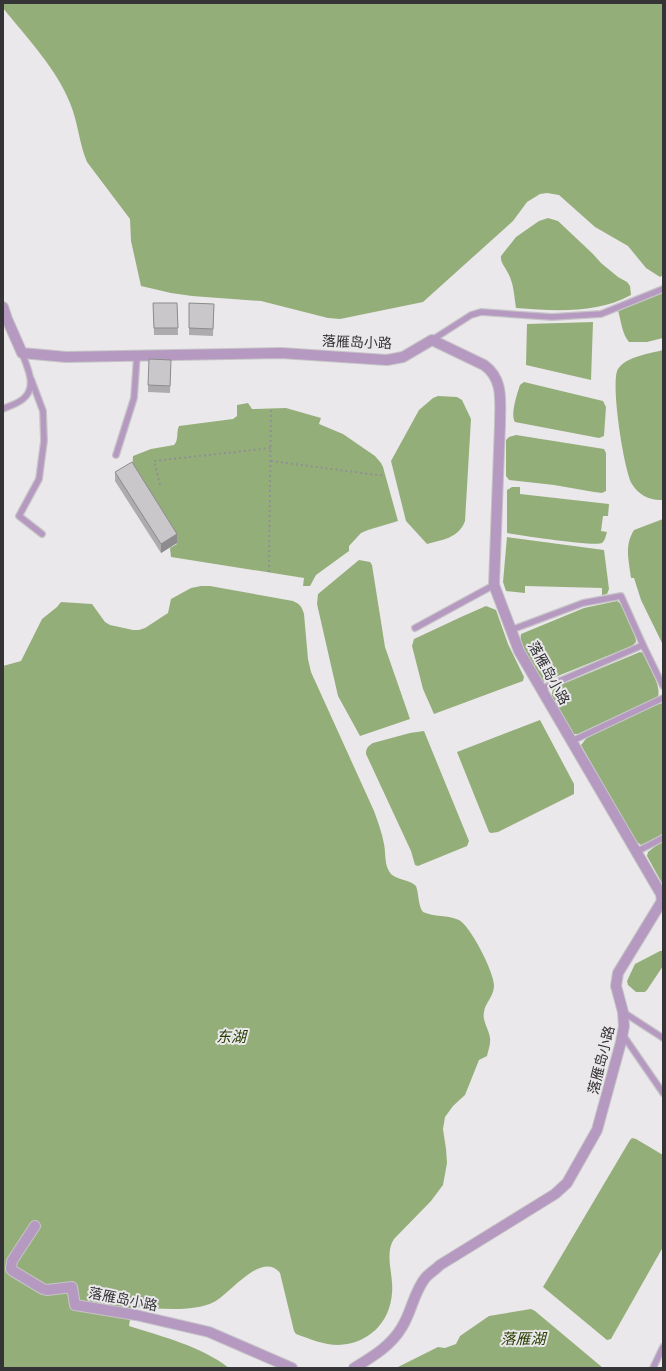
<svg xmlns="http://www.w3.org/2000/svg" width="666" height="1371" font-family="'PT Serif','Noto Sans SC',serif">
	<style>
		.water { fill: #94ae79 }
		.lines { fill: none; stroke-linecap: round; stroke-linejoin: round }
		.service-casing { stroke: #c6c4c7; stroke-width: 8 }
		.minor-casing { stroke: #c6c4c7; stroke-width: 12 }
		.path { stroke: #928f93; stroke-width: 2; stroke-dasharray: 2 3; stroke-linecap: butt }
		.service { stroke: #b599c0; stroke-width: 5.5 }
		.minor { stroke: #b599c0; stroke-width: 10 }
		.wall { fill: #adabae }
		.shaded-wall { fill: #8d8b8d }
		.building { fill: #c9c7ca; stroke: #8d8b8d }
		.labels { text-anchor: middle; stroke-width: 4; stroke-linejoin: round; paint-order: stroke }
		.street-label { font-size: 14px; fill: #343335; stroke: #ebe8ec }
		.water-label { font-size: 15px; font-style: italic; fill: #283f02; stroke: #ebe8ec }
	</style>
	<rect width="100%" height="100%" fill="#ebe8ec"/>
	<g class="water">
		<path d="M 3,3 L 663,3 L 663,275 L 660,277 L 646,268 L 628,246 L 595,227 L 559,195 L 547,193 L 540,194 L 527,202 L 513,221 L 423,302 L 340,319 L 328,318 L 261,301 L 192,296 L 171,293 L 141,286 L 131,241 L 130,219 L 87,162 C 79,143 78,122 70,103 C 56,68 27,38 3,8 Z"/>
		<path d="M 548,218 L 558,221 L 593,254 L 601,263 L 618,277 L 627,282 L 630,286 L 631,295 C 597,314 554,311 516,308 C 514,296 514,284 508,273 C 505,267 500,262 501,256 L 516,237 L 539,221 Z"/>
		<path d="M 663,293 L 663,338 L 647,342 L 629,342 C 622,334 621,321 618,310 Z"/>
		<path d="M 593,322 L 591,380 L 526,365 L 527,324 Z"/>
		<path d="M 663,350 L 663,500 C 651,501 638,495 632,484 C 624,471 610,381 618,369 C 627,356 649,354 663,350 Z"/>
		<path d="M 524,382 L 603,401 L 606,407 L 604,436 L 599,438 L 515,422 C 510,415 517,394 520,385 Z"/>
		<path d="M 438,396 L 457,397 L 462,400 L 471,419 L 465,521 C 459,538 442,540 427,544 L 406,521 L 391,461 L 419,410 L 433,398 Z"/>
		<path d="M 248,403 L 252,409 L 286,408 L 321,418 L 319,424 L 343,434 L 375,456 L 381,463 L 383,467 L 398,521 L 368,530 L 361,533 L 349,546 L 349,551 L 316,575 L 310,586 L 303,586 L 304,578 L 171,557 L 170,548 L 177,544 L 132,471 L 133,456 L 151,449 L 174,445 C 179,440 176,432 179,426 L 233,419 L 237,416 L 237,405 Z"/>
		<path d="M 516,435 L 604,449 L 606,453 L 606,491 L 602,493 L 594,492 L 554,485 L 509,480 L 506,476 L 506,440 L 509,437 Z"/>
		<path d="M 512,487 L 520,487 L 520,494 L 609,504 L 608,516 L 603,516 L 601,531 L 607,532 C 606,535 605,541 602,543 C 596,547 519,535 507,533 L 507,490 Z"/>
		<path d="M 663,519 L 663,645 L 641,600 L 634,578 L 631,578 C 629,560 624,546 634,530 Z"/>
		<path d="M 507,537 L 604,550 L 609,589 L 607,594 L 602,595 L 602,588 L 525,586 L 525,593 L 506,591 L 503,582 Z"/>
		<path d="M 359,560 L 370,562 L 372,565 L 385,647 L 410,719 L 360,736 L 338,696 L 317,604 L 318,594 Z"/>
		<path d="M 201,586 L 210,586 L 293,601 C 300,604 302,607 304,614 L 308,659 L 311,672 L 374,811 C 378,822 382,833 384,844 C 386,854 384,866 391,874 C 399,881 409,879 416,886 C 419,894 418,906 423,912 C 434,917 448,915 459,920 C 470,925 495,974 494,986 C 494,996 485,1003 484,1012 C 482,1021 489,1029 490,1038 C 491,1044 488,1051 487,1056 L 479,1060 L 465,1095 L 453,1106 L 445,1117 L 443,1129 L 446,1149 L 447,1163 L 443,1185 L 431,1201 L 394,1239 C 384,1254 394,1276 392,1293 C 390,1323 368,1344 338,1345 C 324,1345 310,1339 296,1334 L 294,1331 L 280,1273 C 262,1250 230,1294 214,1302 C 191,1313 157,1308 132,1307 L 129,1326 C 163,1337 201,1346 229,1368 L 3,1368 L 3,666 L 21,661 L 42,619 L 57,607 L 61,602 L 92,604 L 105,622 L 110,625 L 133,630 L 139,630 L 145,628 L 168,613 L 171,599 L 191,588 Z"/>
		<path d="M 617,601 C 625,605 636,633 636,642 L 632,646 L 543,682 L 541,680 C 535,670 518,646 521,634 L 584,608 Z"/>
		<path d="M 486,606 L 496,610 L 508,644 L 524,677 L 523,681 L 434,714 L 423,689 L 412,646 L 414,639 L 461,617 Z"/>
		<path d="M 640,652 L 643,653 C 648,665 662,686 658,697 L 578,734 L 573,734 L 551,699 L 553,688 Z"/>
		<path d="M 663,703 L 663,835 L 641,845 L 637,842 L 632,835 L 581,745 L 589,735 L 655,705 Z"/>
		<path d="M 540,720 L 574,784 L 574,794 L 498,832 L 491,833 L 489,832 L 457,752 Z"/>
		<path d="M 424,731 L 469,841 L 467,846 L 418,866 L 415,865 L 411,851 L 366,754 C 366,748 368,746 373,743 L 410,733 Z"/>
		<path d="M 663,840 L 663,885 L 647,856 L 648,852 Z"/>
		<path d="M 660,951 L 663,951 L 663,966 L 647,990 L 645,992 L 636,992 L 628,985 L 627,981 L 635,964 Z"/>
		<path d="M 632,1138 L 636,1139 L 663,1155 L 663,1247 L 611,1339 L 607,1340 L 543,1287 L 630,1140 Z"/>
		<path d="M 531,1309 L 535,1311 L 603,1368 L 396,1368 L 438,1347 L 445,1348 L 456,1344 L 460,1336 L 489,1316 Z"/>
	</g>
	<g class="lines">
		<defs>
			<g id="service">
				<path d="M 432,340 L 471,315 L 481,312 L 552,317 L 601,314 L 663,289"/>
				<path d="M 31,379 L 43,411 L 44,441 L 39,479 L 19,516 L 42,534"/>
				<path d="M 3,409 C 9,406 17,404 23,399 C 38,387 27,367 22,353"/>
				<path d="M 116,455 L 134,398 L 137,355"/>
				<path d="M 415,628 L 494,585"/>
				<path d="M 511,630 L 583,603 L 621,596 L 643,645 L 663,686"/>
				<path d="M 541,689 L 643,645"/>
				<path d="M 572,741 L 663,698"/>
				<path d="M 636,852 L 663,838"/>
				<path d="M 623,1012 L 663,1038"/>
				<path d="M 623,1035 L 663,1093"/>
				<path d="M 653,1368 L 663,1347"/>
			</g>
			<g id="minor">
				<path d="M 3,307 L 7,319 L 22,353 L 66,357 L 281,353 L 387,360 L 403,357 L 432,340 L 484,365 C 504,379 500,402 500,424 L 494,585 L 519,651 L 661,894 L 662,901 L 618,973 L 616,986 L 623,1012 L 624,1026 L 621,1042 L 597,1130 L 567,1183 L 555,1194 L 440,1265 C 436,1269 430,1273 426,1277 C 414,1291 412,1311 402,1327 C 391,1346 372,1357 354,1368"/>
				<path d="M 35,1226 L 12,1261 L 11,1269 L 13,1271 L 43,1289 L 47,1290 L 72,1287 L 75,1305 L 136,1315 L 209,1332 L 292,1368"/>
			</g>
		</defs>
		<use href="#service" class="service-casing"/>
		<use href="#minor" class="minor-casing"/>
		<g class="path">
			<path d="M 271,461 L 385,476"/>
			<path d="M 160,485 L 154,461 L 271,448"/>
			<path d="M 269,572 L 271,409"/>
		</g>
		<use href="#service" class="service"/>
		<use href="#minor" class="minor"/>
	</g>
	<g class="wall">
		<path d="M 153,303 L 177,303 L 178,335 L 154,335 Z"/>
		<path d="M 189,303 L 214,304 L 213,336 L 189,335 Z"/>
		<path d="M 171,366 L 170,393 L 148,392 L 148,385 Z"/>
		<path d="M 115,472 L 177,543 L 161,553 L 115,481 Z"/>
	</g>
	<path class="shaded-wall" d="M 177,534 L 177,543 L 161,553 L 161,544 Z"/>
	<g class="building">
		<path d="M 153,303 L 177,303 L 178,328 L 154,328 Z"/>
		<path d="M 189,303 L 214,304 L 213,329 L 189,328 Z"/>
		<path d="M 149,359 L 171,360 L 170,386 L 148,385 Z"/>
		<path d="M 132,462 L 177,534 L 161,544 L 115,472 Z"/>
	</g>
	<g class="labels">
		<g class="street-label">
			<text transform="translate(357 342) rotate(2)" y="5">落雁岛小路</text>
			<text transform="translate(549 673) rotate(61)" y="5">落雁岛小路</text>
			<text transform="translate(601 1060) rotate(-76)" y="5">落雁岛小路</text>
			<text transform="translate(123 1299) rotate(11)" y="5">落雁岛小路</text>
		</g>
		<g class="water-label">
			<text x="231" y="1042">东湖</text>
			<text x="523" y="1344">落雁湖</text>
		</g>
	</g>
	<rect width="666" height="1371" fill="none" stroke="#343335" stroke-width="8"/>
</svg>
